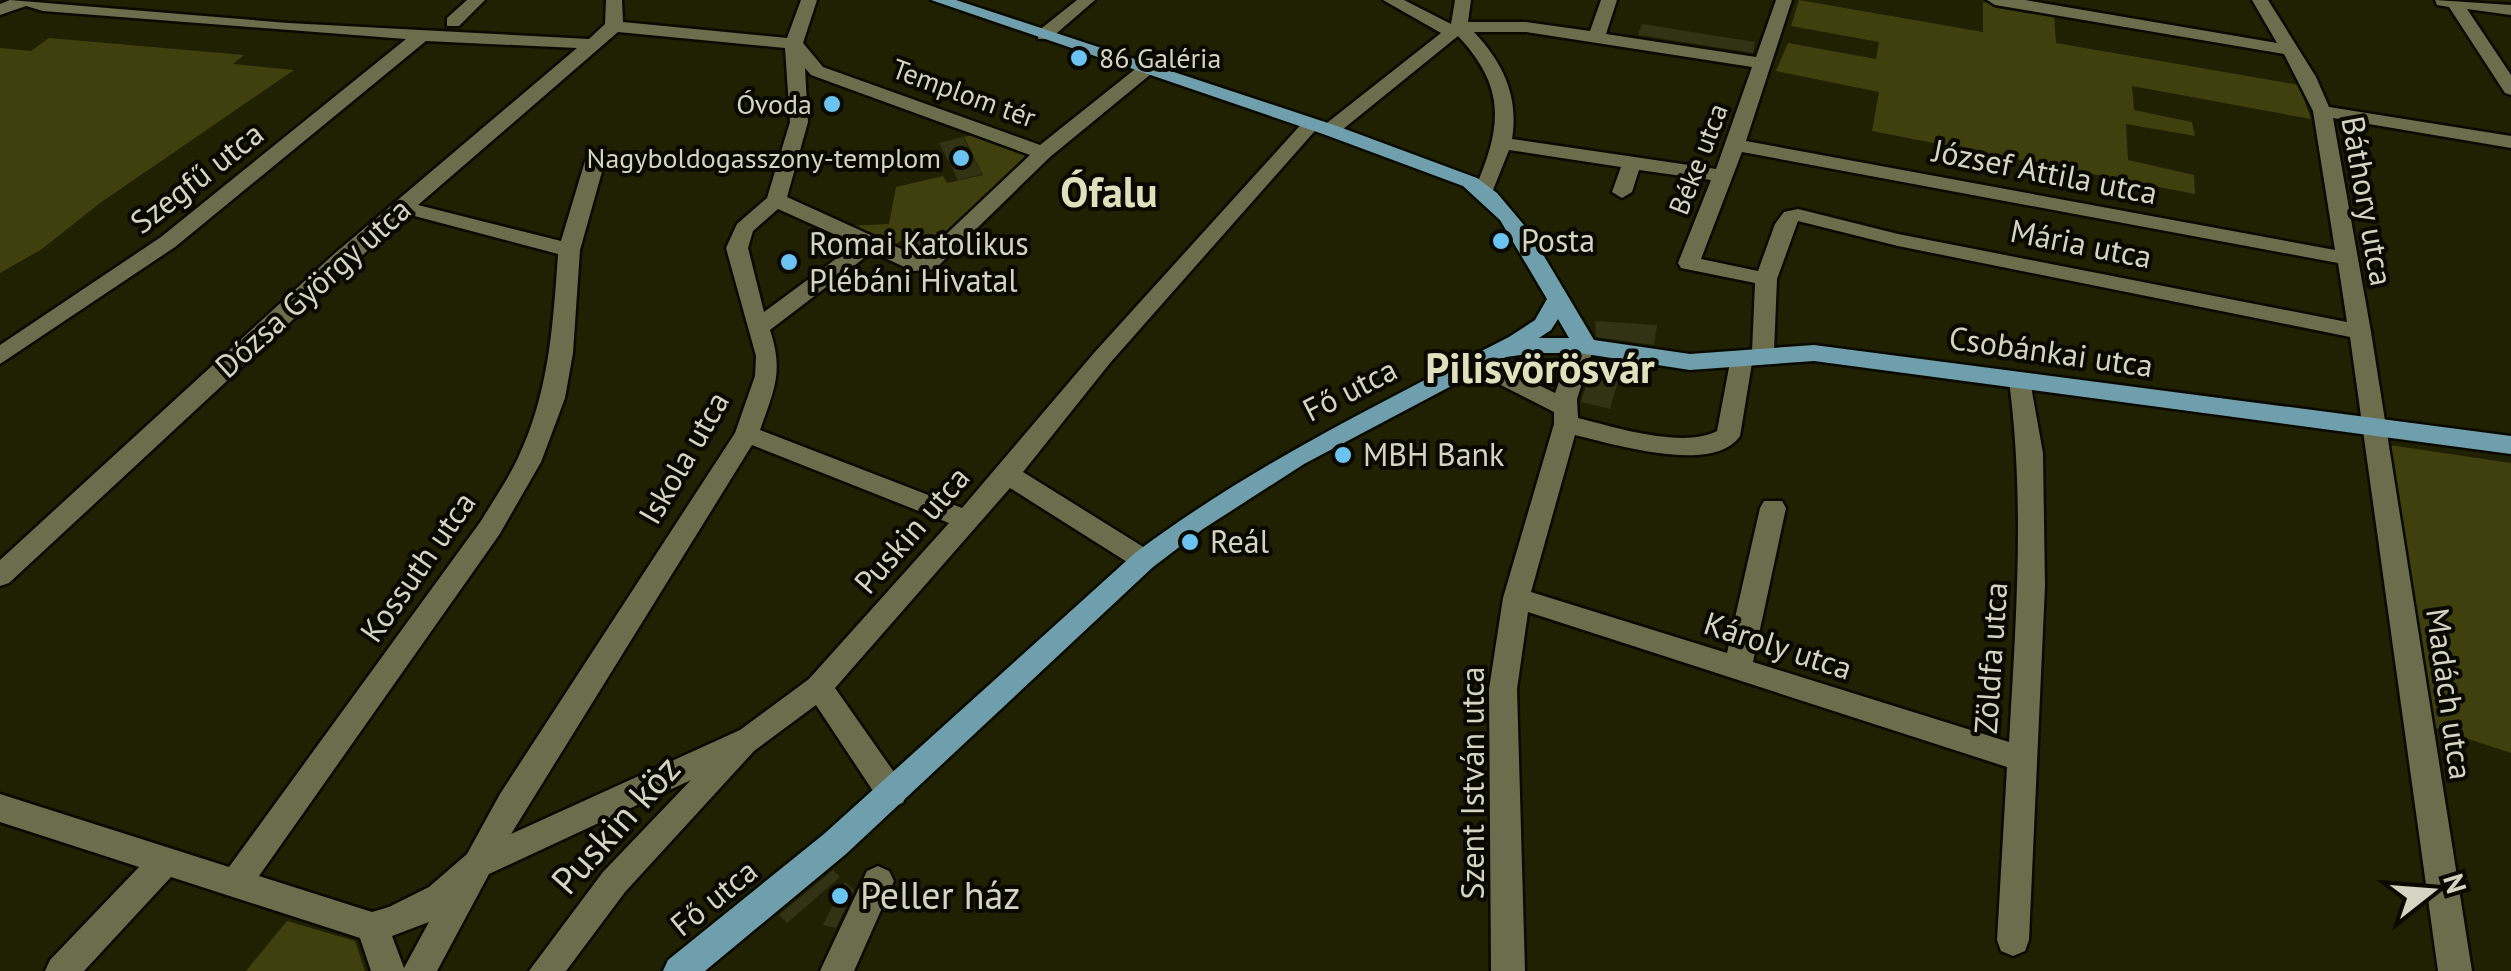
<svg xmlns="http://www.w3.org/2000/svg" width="2511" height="971" font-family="'PT Sans',sans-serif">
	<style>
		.green { fill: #40400f }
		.building { fill: #323214 }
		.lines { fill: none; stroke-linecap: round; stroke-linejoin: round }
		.minor-casing { stroke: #0a0900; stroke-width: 5 }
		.major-casing { stroke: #0a0900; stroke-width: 5 }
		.minor { fill: #6c6d4d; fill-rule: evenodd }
		.major { fill: #6f9fac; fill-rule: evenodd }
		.poi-dot { fill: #6ac3f1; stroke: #090901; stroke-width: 4 }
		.labels { text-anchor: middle; stroke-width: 8; stroke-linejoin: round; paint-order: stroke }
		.far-poi-label { font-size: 28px; fill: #d4d4c3; stroke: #090901; text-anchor: end }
		.far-street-label { font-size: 28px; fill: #d4d4c3; stroke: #090901 }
		.street-label { font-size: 32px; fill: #d4d4c3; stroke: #090901 }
		.poi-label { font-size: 32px; fill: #d4d4c3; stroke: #090901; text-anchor: start }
		.near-street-label { font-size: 38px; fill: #d4d4c3; stroke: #090901 }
		.near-poi-label { font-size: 38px; fill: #d4d4c3; stroke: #090901; text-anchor: start }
		.district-label { font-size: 42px; font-weight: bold; fill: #dfe1bd; stroke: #090901 }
	</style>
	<rect width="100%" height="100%" fill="#202003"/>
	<g class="green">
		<path d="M 1799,0 L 1983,32 L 1983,2 L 2054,14 L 2056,43 L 2299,85 L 2311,119 L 2132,86 L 2134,110 L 2192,122 L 2195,136 L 2126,124 L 2128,160 L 2194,175 L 2195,194 L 1872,131 L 1879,92 L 1776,71 L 1788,43 L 1876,59 L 1879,42 L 1791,26 Z"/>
		<path d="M 49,38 L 244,55 L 233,64 L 294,70 L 100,203 L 42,249 L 0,273 L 0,48 L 31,51 Z"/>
		<path d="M 977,134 L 1034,155 L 923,260 L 911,255 L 918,247 L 900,241 L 892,247 L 848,226 L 889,224 L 896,187 L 943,176 L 947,183 L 983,175 L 964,137 Z"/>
		<path d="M 2382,444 L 2511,463 L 2511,753 L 2426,725 Z"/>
		<path d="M 287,921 L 355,941 L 365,971 L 246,971 Z"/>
	</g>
	<g class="building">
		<path d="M 1642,24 L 1755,42 L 1753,53 L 1638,35 Z"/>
		<path d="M 963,137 L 982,174 L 958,180 L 939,143 Z"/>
		<path d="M 1595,321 L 1657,325 L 1654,345 L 1596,337 Z"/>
		<path d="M 1594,359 L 1623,364 L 1610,409 L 1581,402 Z"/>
		<path d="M 833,870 L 840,877 L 787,923 L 779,915 Z"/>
		<path d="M 845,882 L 854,890 L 836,928 L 823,925 Z"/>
	</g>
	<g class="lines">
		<defs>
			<g id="minor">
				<path d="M 10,0 L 288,23 L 589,39 L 605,24 L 606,0 L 622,0 L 623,22 L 787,38 L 801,0 L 817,0 L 803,43 L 823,67 L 1040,145 L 1139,66 L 1151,66 L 1151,74 L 1050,157 L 935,269 L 913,271 L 872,252 L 770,330 C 784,372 774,390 760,430 L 962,508 L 1094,353 L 1305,120 L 1312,118 L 1321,124 L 1110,363 L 1023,472 L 1153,553 L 1157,560 L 1153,567 L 1135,567 L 1010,488 L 835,688 L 903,785 L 907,794 L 903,803 L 892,807 L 881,803 L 816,705 L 754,751 L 625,892 L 566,971 L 529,971 L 603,872 L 691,780 L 489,874 L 437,971 L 371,971 L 360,938 L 171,877 L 84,971 L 45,971 L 50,960 L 139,867 L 0,822 L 0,794 L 229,867 L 481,521 C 493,501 507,481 517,460 C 549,394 553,325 558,254 L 407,214 L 9,583 L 0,586 L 0,560 L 334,254 L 577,48 L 426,41 L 175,247 L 0,364 L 0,345 L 161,237 L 406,39 L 43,11 L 26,6 L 0,15 L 0,4 ZM 618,32 L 785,48 L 790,122 L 767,198 L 737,224 L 726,248 L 756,356 L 755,376 L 735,433 L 500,794 L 467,854 L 429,887 L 389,907 L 372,912 L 259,876 L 499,535 L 541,462 L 565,398 L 573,353 L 580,250 L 605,161 L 595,155 L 585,161 L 561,241 L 418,205 ZM 805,68 L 811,75 L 1030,155 L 921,258 L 787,197 L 808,122 ZM 778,209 L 856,244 L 764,312 L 748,248 L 753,231 ZM 752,445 L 949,523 L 809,679 L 740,730 L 511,834 ZM 429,922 L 404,968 L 392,936 Z"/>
				<path d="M 467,0 L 485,0 L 459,26 L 447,26 L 447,18 Z"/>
				<path d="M 1077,0 L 1095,0 L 1050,39 L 1038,39 L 1038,31 Z"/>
				<path d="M 1383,0 L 1404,0 L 1451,24 L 1455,0 L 1471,0 L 1468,22 L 1526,22 L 1590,31 L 1601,0 L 1617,0 L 1606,34 L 1756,57 L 1776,0 L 1792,0 L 1746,141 L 2335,250 L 2313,111 L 2284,54 L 1995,5 L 1987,0 L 2025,0 L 2277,43 L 2252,0 L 2268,0 L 2316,77 L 2329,107 L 2511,136 L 2511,148 L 2333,118 L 2371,332 L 2472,971 L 2438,971 L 2350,337 L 1898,246 L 1798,221 L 1777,279 L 1774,352 L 1771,357 L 1755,357 L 1752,352 L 1755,283 L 1681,268 L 1678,263 L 1711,180 L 1639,170 L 1632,192 L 1622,198 L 1612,192 L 1621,167 L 1509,150 L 1491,195 L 1477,195 L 1474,191 C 1501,129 1508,89 1458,36 L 1337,134 L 1323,134 L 1323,126 L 1441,33 ZM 1474,32 L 1526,32 L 1752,67 L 1716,169 L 1512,139 C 1519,96 1503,63 1474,32 ZM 1742,152 L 2338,263 L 2347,322 L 1898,234 L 1798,209 L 1784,212 L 1775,224 L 1758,271 L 1701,259 Z"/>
				<path d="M 2435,0 L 2511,5 L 2511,15 L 2467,9 L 2511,75 L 2511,95 L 2505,93 L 2449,7 L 2437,5 Z"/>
				<path d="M 1584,336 L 1595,343 L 1577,399 L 1578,418 C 1614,427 1683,449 1717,431 L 1731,357 L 1734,352 L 1750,352 L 1753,357 L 1740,436 C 1714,475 1613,444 1575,435 L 1531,592 L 1727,653 L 1760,508 L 1764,501 L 1782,501 L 1786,508 L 1753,662 L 2009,742 C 2016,621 2025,501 2009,381 L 2013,375 L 2029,375 L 2043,453 L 2045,586 L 2029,940 L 2025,951 L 2013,956 L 2001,951 L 1997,940 L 2007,767 L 1528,612 L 1517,689 L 1525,971 L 1491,971 L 1489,689 L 1503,598 L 1554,424 L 1554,412 L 1469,369 L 1466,364 L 1477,356 L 1485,359 L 1555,393 L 1573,343 Z"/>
				<path d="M 878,866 L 889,871 L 894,881 L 854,971 L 820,971 L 867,871 Z"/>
			</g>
			<path id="major" d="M 931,0 L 956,0 L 1337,126 L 1477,178 L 1497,193 L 1529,231 L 1594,340 L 1690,354 L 1814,345 L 2511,436 L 2511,454 L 1814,361 L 1690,370 L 1579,353 L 1535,353 L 1506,357 L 1304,464 L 1203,529 L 1153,567 L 846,854 L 705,971 L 663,971 L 668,960 L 824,834 L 1135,553 C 1251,466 1380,403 1509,337 L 1535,320 L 1547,299 L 1500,220 L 1463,186 L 1323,134 ZM 1558,319 L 1569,338 L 1539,338 L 1551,330 Z"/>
		</defs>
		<use href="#minor" class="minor-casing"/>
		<use href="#major" class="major-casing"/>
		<use href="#minor" class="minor"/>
		<use href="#major" class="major"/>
	</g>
	<g class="poi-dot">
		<circle cx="1079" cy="58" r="10"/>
		<circle cx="832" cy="104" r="10"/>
		<circle cx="961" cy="158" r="10"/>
		<circle cx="1501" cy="241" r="10"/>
		<circle cx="789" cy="262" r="10"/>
		<circle cx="1343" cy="455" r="10"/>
		<circle cx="1190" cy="542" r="10"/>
		<circle cx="840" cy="896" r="10"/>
	</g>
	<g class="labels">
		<g class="far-poi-label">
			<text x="1099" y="68" text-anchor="start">86 Galéria</text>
			<text x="812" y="114">Óvoda</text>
			<text x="941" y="168">Nagyboldogasszony-templom</text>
		</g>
		<g class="far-street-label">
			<text transform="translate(964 93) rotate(20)" y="10">Templom tér</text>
			<text transform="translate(1698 159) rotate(-69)" y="10">Béke utca</text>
		</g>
		<g class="street-label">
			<text transform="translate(2045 172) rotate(11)" y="11">József Attila utca</text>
			<text transform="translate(197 178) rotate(-38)" y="11">Szegfű utca</text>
			<text transform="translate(2367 201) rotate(80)" y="11">Báthory utca</text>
			<text transform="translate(2081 244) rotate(11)" y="11">Mária utca</text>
			<text transform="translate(313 288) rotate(-42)" y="11">Dózsa György utca</text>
			<text transform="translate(2051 352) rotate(8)" y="11">Csobánkai utca</text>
			<text transform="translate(1350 390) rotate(-27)" y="11">Fő utca</text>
			<text transform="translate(684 458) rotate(-60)" y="11">Iskola utca</text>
			<text transform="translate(912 530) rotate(-49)" y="11">Puskin utca</text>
			<text transform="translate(418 567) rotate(-55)" y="11">Kossuth utca</text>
			<text transform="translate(1778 646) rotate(18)" y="11">Károly utca</text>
			<text transform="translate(1991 658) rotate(-86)" y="11">Zöldfa utca</text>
			<text transform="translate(2449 694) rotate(82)" y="11">Madách utca</text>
			<text transform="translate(1473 783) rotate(-90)" y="11">Szent István utca</text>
			<text transform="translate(714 898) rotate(-39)" y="11">Fő utca</text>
		</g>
		<g class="poi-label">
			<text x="1521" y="252">Posta</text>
			<text x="809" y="255">Romai Katolikus<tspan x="809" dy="37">Plébáni Hivatal</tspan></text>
			<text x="1363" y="466">MBH Bank</text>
			<text x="1210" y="553">Reál</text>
		</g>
		<g class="near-street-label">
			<text transform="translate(616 825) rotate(-48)" y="13">Puskin köz</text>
		</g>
		<g class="near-poi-label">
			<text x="860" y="909">Peller ház</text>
		</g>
		<g class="district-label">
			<text x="1109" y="207">Ófalu</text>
			<text x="1540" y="383">Pilisvörösvár</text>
		</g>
	</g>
	<g transform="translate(2431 891) rotate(73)" stroke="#090901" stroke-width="8" paint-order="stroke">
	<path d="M0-8L18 38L0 25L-18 38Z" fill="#d4d4c3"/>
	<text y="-15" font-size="28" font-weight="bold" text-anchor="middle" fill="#d4d4c3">N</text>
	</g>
</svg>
